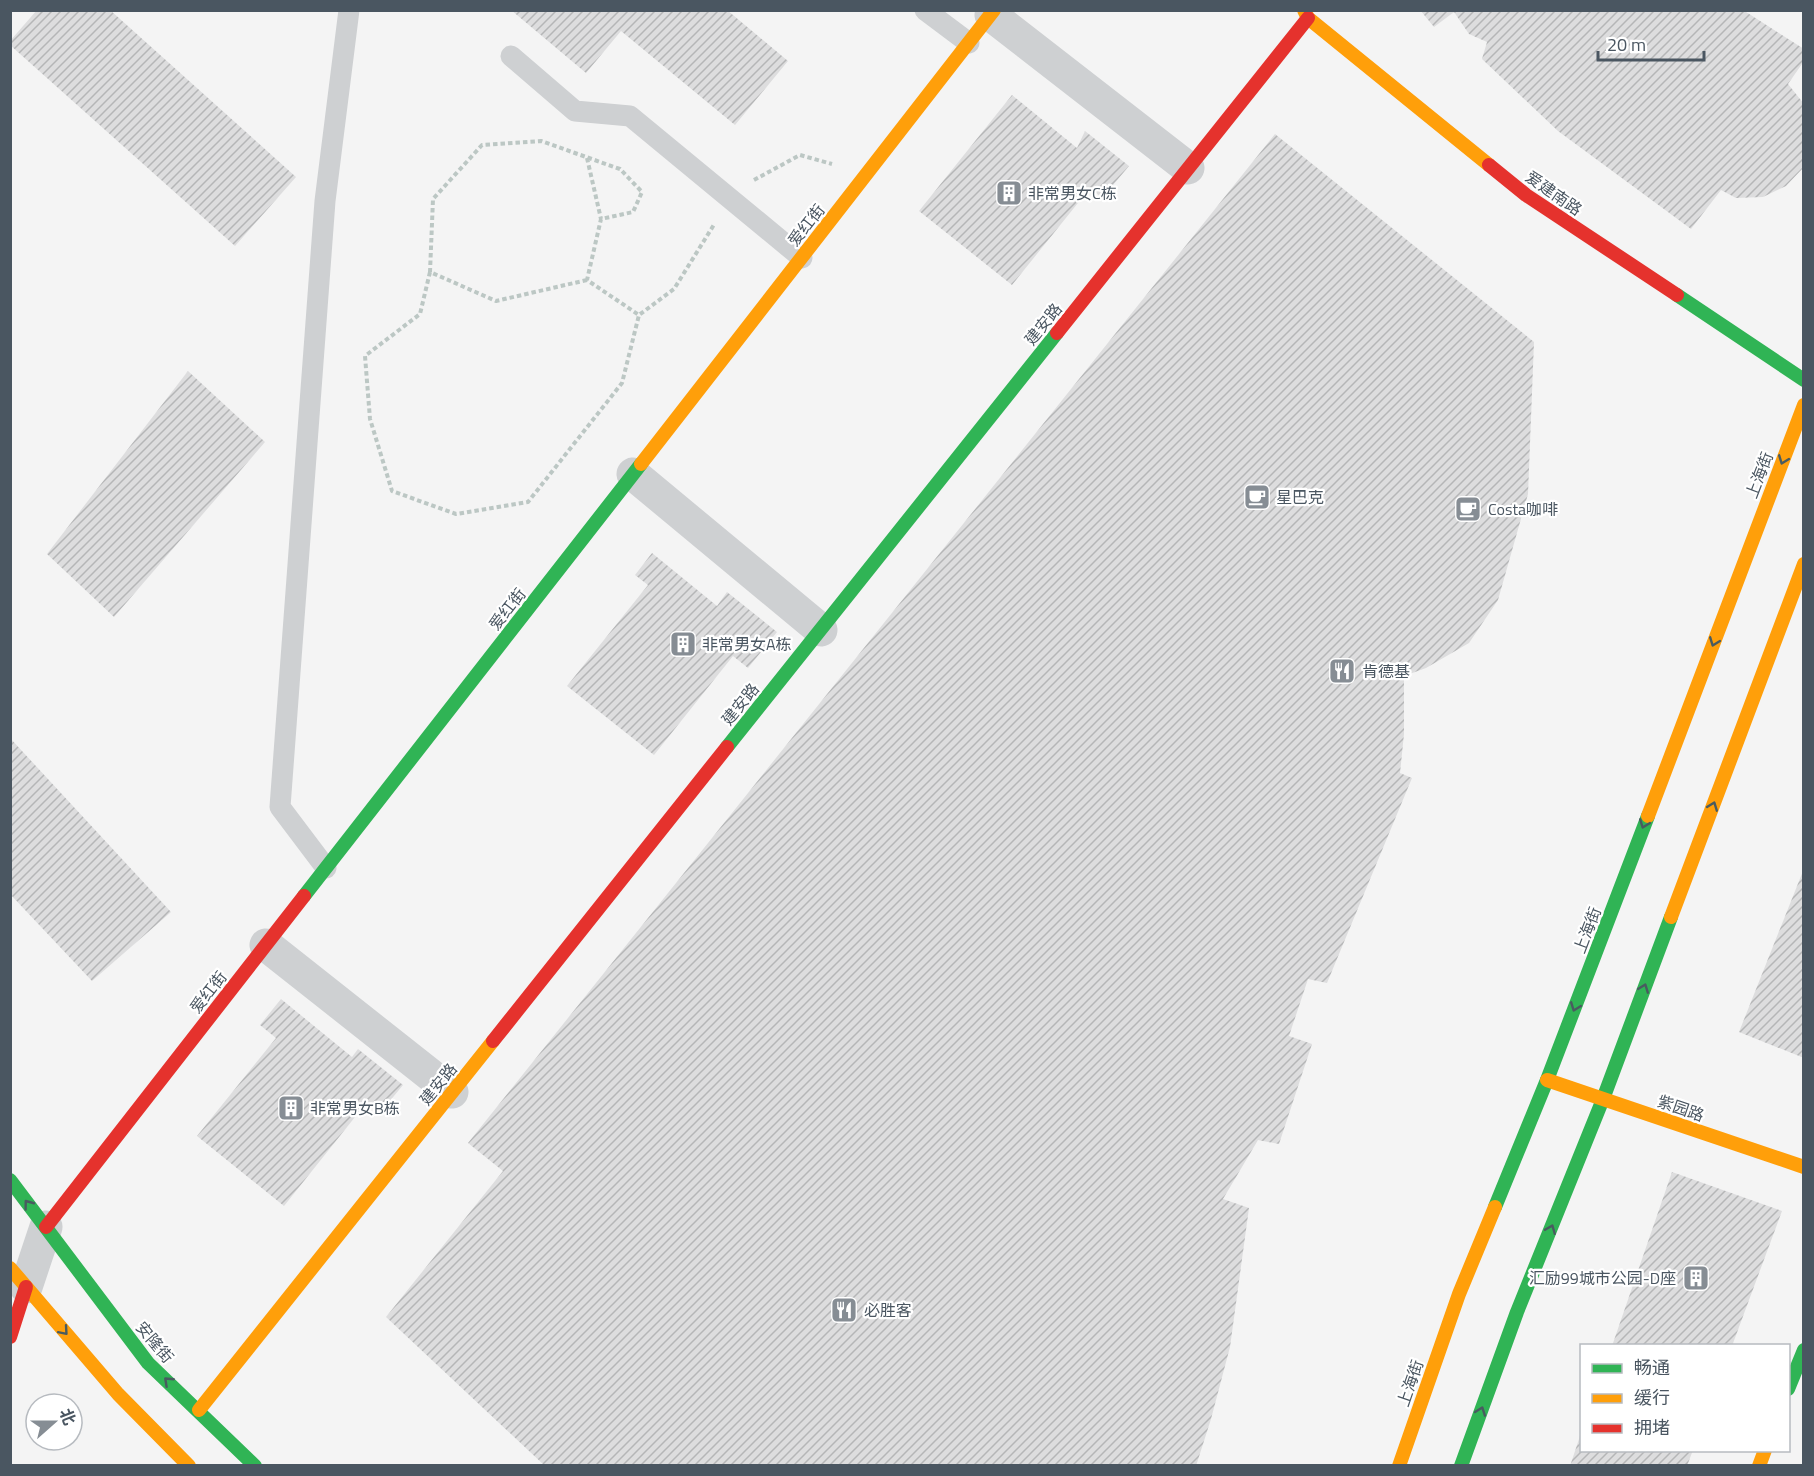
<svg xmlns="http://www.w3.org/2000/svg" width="1814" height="1476" font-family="'Titillium Web','Noto Sans SC',sans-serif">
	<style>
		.building { fill: url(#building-hatch) }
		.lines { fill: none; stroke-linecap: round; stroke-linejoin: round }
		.path { stroke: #bcc7c4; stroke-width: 4; stroke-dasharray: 4.5 3; stroke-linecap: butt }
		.lane { stroke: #ced0d2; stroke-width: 21 }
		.street { stroke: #ced0d2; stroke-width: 33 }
		.fast { stroke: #30b455; stroke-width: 14 }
		.slow { stroke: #ff9f0a; stroke-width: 14 }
		.jam { stroke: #e5322d; stroke-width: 14 }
		.oneway { stroke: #495b60 }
		.labels { text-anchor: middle; stroke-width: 4.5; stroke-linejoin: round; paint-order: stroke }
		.poi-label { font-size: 16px; fill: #4a5661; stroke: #fff; text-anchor: start }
		.street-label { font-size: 16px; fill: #4a5661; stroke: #fff }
	</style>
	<defs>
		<pattern id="building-hatch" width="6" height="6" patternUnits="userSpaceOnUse" patternTransform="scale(1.5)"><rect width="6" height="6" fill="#ddddde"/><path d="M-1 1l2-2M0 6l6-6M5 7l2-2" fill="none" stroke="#b5b6b7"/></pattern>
	</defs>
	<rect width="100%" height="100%" fill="#f4f4f4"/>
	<g class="building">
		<path d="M 37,10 L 110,10 L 296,177 L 235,246 L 10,45 L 10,41 Z"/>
		<path d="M 511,10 L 727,10 L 788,61 L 735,125 L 621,31 L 586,73 Z"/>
		<path d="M 1420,10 L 1743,10 L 1804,49 L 1804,61 L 1788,84 L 1804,104 L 1804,167 L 1786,186 L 1763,197 L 1736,198 L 1721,190 L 1691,229 L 1558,131 L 1482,59 L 1487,42 L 1469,34 L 1454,12 L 1434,27 Z"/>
		<path d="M 1012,95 L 1077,148 L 1085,131 L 1129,166 L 1102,198 L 1090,188 L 1012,285 L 919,211 Z"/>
		<path d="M 1275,134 L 1534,342 L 1528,494 L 1498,600 L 1469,643 L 1426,668 L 1404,676 L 1404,734 L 1400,773 L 1412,778 L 1327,983 L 1308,979 L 1289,1036 L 1312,1044 L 1279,1144 L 1258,1140 L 1223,1199 L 1249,1208 L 1230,1347 L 1211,1419 L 1196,1466 L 545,1466 L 386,1317 L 503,1171 L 468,1143 Z"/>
		<path d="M 188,371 L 265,442 L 114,617 L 47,554 Z"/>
		<path d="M 652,553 L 717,606 L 727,592 L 777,632 L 748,668 L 733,656 L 654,755 L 567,686 L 648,585 L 635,575 Z"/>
		<path d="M 10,738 L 171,912 L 92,981 L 10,894 Z"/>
		<path d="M 1803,871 L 1804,871 L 1804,1058 L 1739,1032 Z"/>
		<path d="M 281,999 L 352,1057 L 358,1049 L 403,1085 L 380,1113 L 367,1102 L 284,1206 L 197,1136 L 276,1038 L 260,1025 Z"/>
		<path d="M 1672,1172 L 1782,1211 L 1732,1346 L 1612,1346 Z"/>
		<path d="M 1581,1433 L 1582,1450 L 1693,1450 L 1687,1466 L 1570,1466 Z"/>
	</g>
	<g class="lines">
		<g class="path">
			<path d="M 587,158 L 601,219"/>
			<path d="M 754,180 L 800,155 L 832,164"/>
			<path d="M 430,272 L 420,314 L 365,356 L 370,419 L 392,491 L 456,514 L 528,502 L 622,383 L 639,315"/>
			<path d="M 587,280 L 496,301 L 430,272 L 433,199 L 482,145 L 541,141 L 620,169 L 642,192 L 633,212 L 601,219 L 587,280 L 639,315 L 674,289 L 715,223"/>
		</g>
		<g class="lane">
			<path d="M 925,10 L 969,43"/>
			<path d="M 511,56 L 575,111 L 630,116 L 802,258"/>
			<path d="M 326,868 L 280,807 L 325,201 L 349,10"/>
		</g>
		<g class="street">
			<path d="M 991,15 L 1188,168"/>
			<path d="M 633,474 L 821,630"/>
			<path d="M 266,945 L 452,1092"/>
			<path d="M 26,1287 L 46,1227"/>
		</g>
		<g class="fast">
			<path d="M 1677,295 L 1804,380"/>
			<path d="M 727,747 L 1057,333"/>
			<path d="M 304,896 L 641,464"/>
			<path d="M 10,1180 L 148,1363 L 255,1466"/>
			<path d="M 1495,1207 L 1547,1080 L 1648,816"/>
			<path d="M 1788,1389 L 1804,1350"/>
			<path d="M 1461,1466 L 1517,1312 L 1603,1099 L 1671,917"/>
		</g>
		<g class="slow">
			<path d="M 1304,10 L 1308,18 L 1489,165"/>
			<path d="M 641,464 L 994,10"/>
			<path d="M 1648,816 L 1804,405"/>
			<path d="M 1671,917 L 1804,564"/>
			<path d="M 1547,1080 L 1804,1167"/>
			<path d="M 10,1268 L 118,1394 L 189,1466"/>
			<path d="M 199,1410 L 493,1041"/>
			<path d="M 1399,1466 L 1459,1294 L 1495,1207"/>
			<path d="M 1759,1466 L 1765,1450"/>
		</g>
		<g class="jam">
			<path d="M 1489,165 L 1526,195 L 1677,295"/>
			<path d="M 1057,333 L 1308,18"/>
			<path d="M 493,1041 L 727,747"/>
			<path d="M 46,1227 L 304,896"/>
			<path d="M 10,1337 L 26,1287"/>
		</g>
	</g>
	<defs><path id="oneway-chevron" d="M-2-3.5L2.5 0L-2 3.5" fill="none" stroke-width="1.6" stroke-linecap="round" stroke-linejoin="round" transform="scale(1.5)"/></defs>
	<g class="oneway">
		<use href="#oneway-chevron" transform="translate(1783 460) rotate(111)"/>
		<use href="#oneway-chevron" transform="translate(1714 642) rotate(111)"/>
		<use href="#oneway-chevron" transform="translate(1713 806) rotate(-69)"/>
		<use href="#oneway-chevron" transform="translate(1644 824) rotate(111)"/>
		<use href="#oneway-chevron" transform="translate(1644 988) rotate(-69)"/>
		<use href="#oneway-chevron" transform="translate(1575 1007) rotate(111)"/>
		<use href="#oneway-chevron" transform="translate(28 1204) rotate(-127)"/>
		<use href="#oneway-chevron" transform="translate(1551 1229) rotate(-68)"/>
		<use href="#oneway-chevron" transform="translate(64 1331) rotate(49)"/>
		<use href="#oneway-chevron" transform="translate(168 1381) rotate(-137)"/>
		<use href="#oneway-chevron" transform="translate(1481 1411) rotate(-70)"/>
	</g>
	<defs>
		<symbol id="building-square" viewBox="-11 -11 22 22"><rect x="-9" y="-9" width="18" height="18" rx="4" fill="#868d94" stroke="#fff"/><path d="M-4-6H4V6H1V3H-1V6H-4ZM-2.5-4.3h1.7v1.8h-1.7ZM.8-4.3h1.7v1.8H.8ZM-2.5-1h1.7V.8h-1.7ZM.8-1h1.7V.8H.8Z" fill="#fff"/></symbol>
		<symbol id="cafe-square" viewBox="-11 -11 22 22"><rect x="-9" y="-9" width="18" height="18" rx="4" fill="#868d94" stroke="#fff"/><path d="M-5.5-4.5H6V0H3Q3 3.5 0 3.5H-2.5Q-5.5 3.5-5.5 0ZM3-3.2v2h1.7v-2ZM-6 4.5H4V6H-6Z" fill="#fff"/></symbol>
		<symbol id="restaurant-square" viewBox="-11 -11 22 22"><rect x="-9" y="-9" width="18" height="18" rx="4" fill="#868d94" stroke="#fff"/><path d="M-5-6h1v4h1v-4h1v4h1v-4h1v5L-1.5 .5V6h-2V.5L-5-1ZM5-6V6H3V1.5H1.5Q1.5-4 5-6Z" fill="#fff"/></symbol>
	</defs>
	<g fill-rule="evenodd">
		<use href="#building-square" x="994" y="178" width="30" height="30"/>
		<use href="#cafe-square" x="1242" y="482" width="30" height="30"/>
		<use href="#cafe-square" x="1453" y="494" width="30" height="30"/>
		<use href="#building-square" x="668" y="629" width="30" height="30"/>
		<use href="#restaurant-square" x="1327" y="656" width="30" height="30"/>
		<use href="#building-square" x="276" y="1093" width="30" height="30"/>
		<use href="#building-square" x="1681" y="1263" width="30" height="30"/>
		<use href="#restaurant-square" x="829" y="1295" width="30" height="30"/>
	</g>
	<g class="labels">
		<g class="poi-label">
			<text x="1028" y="199">非常男女C栋</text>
			<text x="1276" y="503">星巴克</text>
			<text x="1488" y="515">Costa咖啡</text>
			<text x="702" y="650">非常男女A栋</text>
			<text x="1362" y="677">肯德基</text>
			<text x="310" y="1114">非常男女B栋</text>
			<text x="1676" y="1284" text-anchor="end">汇励99城市公园-D座</text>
			<text x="864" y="1316">必胜客</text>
		</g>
		<g class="street-label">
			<text transform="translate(1554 193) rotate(35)" y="6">爱建南路</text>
			<text transform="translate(806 225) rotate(-52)" y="6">爱红街</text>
			<text transform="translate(1043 324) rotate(-51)" y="6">建安路</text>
			<text transform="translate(1759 475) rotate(-69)" y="6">上海街</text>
			<text transform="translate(507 609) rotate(-52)" y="6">爱红街</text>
			<text transform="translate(740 704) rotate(-51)" y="6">建安路</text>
			<text transform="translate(1587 930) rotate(-69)" y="6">上海街</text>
			<text transform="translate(208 992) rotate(-52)" y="6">爱红街</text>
			<text transform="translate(438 1084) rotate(-51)" y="6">建安路</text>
			<text transform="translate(1681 1108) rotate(19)" y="6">紫园路</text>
			<text transform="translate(155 1342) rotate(50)" y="6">安隆街</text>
			<text transform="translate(1410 1383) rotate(-71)" y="6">上海街</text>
		</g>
	</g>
	<rect width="1814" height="1476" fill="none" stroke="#4a5661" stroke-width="24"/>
	<rect x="1580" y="1344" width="210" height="108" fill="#ffffff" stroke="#b7bbc0" stroke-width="1.5"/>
	<rect x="1592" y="1364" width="30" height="9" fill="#30b455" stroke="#b7bbc0" stroke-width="1.5"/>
	<text x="1634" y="1374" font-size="18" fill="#4a5661">畅通</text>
	<rect x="1592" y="1394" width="30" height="9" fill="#ff9f0a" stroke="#b7bbc0" stroke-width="1.5"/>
	<text x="1634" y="1404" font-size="18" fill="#4a5661">缓行</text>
	<rect x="1592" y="1424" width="30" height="9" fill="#e5322d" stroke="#b7bbc0" stroke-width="1.5"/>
	<text x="1634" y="1434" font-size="18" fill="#4a5661">拥堵</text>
	<g transform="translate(54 1422) rotate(69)"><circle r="28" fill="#ffffff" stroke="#b7bbc0" stroke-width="1.5"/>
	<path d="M0-4.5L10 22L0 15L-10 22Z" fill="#868d94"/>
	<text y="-9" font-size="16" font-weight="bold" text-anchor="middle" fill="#4a5661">北</text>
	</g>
	<path d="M1598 51v9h106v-9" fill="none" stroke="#4a5661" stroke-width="3"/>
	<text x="1607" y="51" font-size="18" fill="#4a5661" stroke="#ffffff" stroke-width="4.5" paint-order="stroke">20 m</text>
</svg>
